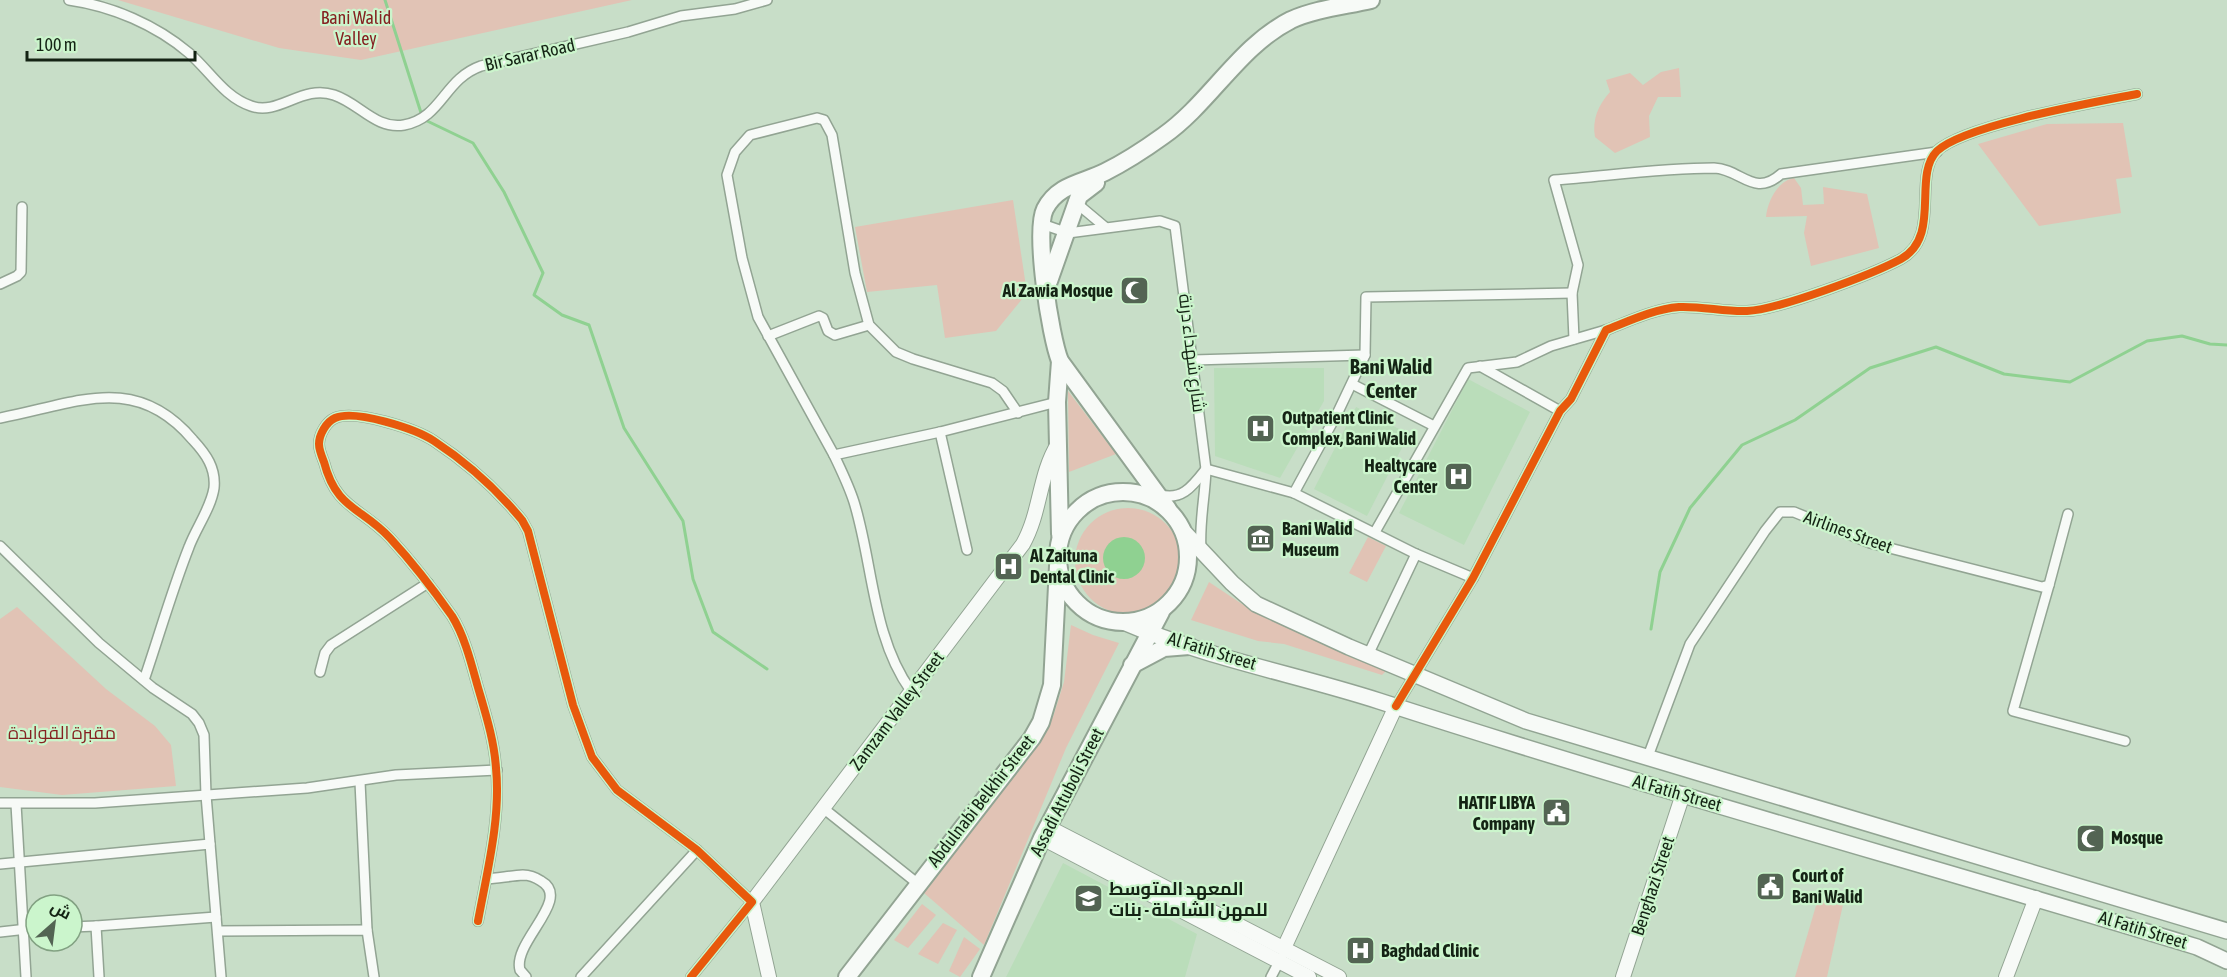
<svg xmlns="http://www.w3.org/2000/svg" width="2227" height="977" font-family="'Asap Condensed',Cairo,sans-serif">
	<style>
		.built { fill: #baddba }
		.green { fill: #e1c3b5 }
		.water { fill: #8fd191 }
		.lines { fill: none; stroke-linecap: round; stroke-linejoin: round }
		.stream { stroke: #8fd191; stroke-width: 3 }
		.street-casing { stroke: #92a493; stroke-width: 12 }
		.secondary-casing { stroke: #92a493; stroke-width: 16 }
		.primary-casing { stroke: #92a493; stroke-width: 18 }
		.highway-casing { stroke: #92a493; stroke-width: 20 }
		.street { stroke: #f7faf7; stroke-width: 9 }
		.secondary { stroke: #f7faf7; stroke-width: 14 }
		.primary { stroke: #f7faf7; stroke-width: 15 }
		.highway { stroke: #f7faf7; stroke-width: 16 }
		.cycleway-casing { stroke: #cbf5cc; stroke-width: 11 }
		.cycleway { stroke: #e8590c; stroke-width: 8 }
		.labels { text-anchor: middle; stroke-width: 4.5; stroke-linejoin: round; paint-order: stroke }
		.park-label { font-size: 18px; fill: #852121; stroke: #cbf5cc }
		.street-label { font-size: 18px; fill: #142314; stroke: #cbf5cc }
		.poi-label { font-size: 18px; font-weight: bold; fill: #142314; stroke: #cbf5cc; text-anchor: start }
		.quarter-label { font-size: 21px; font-weight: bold; fill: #142314; stroke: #cbf5cc }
	</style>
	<rect width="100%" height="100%" fill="#c8dec8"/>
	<g class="built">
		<path d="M 1214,368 L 1324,368 L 1324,401 L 1280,478 L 1215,456 Z"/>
		<path d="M 1468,379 L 1530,412 L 1464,545 L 1399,513 Z"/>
		<path d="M 1356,407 L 1409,434 L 1367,516 L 1314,489 Z"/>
		<path d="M 1063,863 L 1197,934 L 1185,977 L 1006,977 Z"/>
	</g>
	<g class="green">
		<path d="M 118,0 L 632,0 L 361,60 L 279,48 Z"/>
		<path d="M 1679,68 L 1681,97 L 1658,97 L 1649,116 L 1650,137 L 1615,153 L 1595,137 C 1592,120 1598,105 1610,92 L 1606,80 L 1630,73 L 1643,85 L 1661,72 Z"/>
		<path d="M 2123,123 L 2132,177 L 2116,179 L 2121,213 L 2039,226 L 1978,144 L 2047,124 Z"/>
		<path d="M 1794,178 L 1801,188 L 1803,205 L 1824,204 L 1823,187 L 1867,194 L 1879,248 L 1811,266 L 1804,233 L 1807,216 L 1766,217 C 1767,203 1777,181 1794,178 Z"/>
		<path d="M 1013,200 L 1027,293 L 996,331 L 945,338 L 937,285 L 867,292 L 855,227 Z"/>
		<path d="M 1068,391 L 1116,454 L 1069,472 Z"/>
		<circle cx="1128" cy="561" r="53"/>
		<path d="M 1368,537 L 1386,546 L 1367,582 L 1349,573 Z"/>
		<path d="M 1209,582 L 1254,612 L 1386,671 L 1382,675 L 1284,644 L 1258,641 L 1191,620 Z"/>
		<path d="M 17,607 L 106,689 L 155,726 L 171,745 L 176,786 L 62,795 L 0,787 L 0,619 Z"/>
		<path d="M 1071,625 L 1093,635 L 1119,643 L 1066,748 L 984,945 L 924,893 L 1018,771 L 1053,717 L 1064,682 Z"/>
		<path d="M 1820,892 L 1844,900 L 1827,977 L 1795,977 Z"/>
		<path d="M 922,904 L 936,915 L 908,948 L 894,940 Z"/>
		<path d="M 943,923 L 957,930 L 938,964 L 918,954 Z"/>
		<path d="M 964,937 L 980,949 L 960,977 L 949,971 Z"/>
	</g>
	<circle class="water" cx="1124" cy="558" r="21"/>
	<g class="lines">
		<g class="stream">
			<path d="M 385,0 L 423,119 L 473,143 L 504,192 L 543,273 L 534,295 L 562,315 L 589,325 L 624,428 L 683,521 L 693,579 L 713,632 L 767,669"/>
			<path d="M 1651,629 L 1660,572 L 1690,508 L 1742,445 L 1795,420 L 1870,368 L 1936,347 L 2004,374 L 2070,382 L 2147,341 L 2182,336 L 2210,344 L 2227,345"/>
		</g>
		<defs>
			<g id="street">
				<path d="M 69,0 C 112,6 156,25 189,53 C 210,71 224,97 251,106 C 279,116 302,84 334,95 C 359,103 376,130 404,125 C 442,118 444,79 481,66 L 628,32 L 681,16 L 735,9 L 767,0"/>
				<path d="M 1074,201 L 1105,227"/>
				<path d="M 1042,224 L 1068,233 L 1160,221 L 1175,226 L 1206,469 C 1205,498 1199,522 1201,551"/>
				<path d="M 0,284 L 17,276 L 21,272 L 22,207"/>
				<path d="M 768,336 L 819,316 L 823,318 L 828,331 L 835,335 L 869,325"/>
				<path d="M 1574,339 L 1572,293 L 1578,265 L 1554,180 C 1607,176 1661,168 1714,168 C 1741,169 1754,198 1781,174 L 1937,152"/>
				<path d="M 1193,360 L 1365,355"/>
				<path d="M 1480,366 L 1560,411"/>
				<path d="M 1352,384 L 1434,426"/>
				<path d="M 0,418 C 75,404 135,371 193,440 C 206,454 216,468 214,488 C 211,508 196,528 189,547 C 172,590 159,636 144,680"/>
				<path d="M 940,432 L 967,550"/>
				<path d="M 834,455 L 758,317 L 742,258 L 727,175 L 735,152 L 750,135 L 817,118 L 824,120 L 832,135 L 855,273 L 869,325 L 896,352 L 913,359 L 992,383 L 1003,391 L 1018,413"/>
				<path d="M 1206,469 L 1294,493 L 1416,554 L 1473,578"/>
				<path d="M 1294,493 L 1338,412 L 1365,355 L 1366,297 L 1572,293"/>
				<path d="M 1158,494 C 1181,502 1192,487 1206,469"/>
				<path d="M 1375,532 L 1468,368 L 1517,362 L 1551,346 L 1606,330"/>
				<path d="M 0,546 L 99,643 L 153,688 L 192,714 L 199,723 L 204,735 L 206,795 L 221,977"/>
				<path d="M 2049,585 L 2013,711 L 2125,741"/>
				<path d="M 1368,655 L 1416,554"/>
				<path d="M 320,672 L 325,653 L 331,645 L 428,583"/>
				<path d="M 911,691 C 872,637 873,563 854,502 C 849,486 841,470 834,455 L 940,432 L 1057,402"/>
				<path d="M 1396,706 L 1473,578 L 1560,411 L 1571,399 L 1606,330 C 1629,321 1654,309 1679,307 C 1702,306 1725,312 1747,311 C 1778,310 1873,274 1901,259 C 1942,236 1912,176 1937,151 C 1964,125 2096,102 2137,94"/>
				<path d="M 1647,759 L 1690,644 L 1765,531 L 1780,512 L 1794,512 L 1870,543 L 2042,587 L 2049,585 L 2068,514"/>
				<path d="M 360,782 L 367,930"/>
				<path d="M 0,803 L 95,803 L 307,788 L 396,775 L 497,770"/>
				<path d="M 16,804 L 26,977"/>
				<path d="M 823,808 L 917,883"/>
				<path d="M 0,864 L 210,844"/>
				<path d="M 486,879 C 498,878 511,876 523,875 C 530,875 535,877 541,881 C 573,899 512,942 520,970 L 526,977"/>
				<path d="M 478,921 C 487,872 501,818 496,768 C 494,739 485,712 477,684 C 471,662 464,635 452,616 C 433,589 412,562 390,538 C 361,507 336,509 324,462 C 322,457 319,450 319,444 C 319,435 326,422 335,418 C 355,409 416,429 434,441 C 466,462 498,491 522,520 L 528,531 L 573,705 L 592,757 L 617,790 L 697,850 L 752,902 L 691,977"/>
				<path d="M 96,926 L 216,917"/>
				<path d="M 72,927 L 96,926 L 99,977"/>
				<path d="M 218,931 L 367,930 L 374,977"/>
				<path d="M 0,932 L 36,928"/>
				<path d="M 581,977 L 697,850"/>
				<path d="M 1271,977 L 1281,958"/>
			</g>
			<g id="secondary">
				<path d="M 1048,827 L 1339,977"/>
				<path d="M 1042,838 L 1309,977"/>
				<path d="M 1284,948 L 1396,706"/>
				<path d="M 769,977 L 752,902 L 1023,544 C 1041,512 1039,474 1058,444"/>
				<path d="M 1623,977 L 1683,794"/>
				<path d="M 2006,977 L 2036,898"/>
			</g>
			<g id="primary">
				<path d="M 1183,531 L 1232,583 L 1256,604 L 1349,647 L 1526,721 L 2227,931"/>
				<path d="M 1126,623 C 1207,658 1295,674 1379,701 C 1650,789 1924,864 2197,947 L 2227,961"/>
			</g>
			<g id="highway">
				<path d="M 1049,281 L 1079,196 L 1096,183"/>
				<circle cx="1123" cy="557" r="65"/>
				<path d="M 1168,509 L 1060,361 C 1050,336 1034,231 1045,209 C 1058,184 1083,183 1105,172 C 1125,162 1145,149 1163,136 C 1210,103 1239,46 1291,20 C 1315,9 1345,6 1371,0"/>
				<path d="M 1060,534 L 1057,402 L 1060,361"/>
				<path d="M 1132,665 L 1164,648 L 1189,646"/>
				<path d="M 847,977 L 1032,738 L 1041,722 L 1052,685 L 1058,566"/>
				<path d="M 981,977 L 1042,838 L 1161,612"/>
			</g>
		</defs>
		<use href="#street" class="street-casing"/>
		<use href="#secondary" class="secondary-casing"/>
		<use href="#primary" class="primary-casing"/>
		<use href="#highway" class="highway-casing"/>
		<use href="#street" class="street"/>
		<use href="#secondary" class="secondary"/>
		<use href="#primary" class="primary"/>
		<use href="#highway" class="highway"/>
		<defs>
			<g id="cycleway">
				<path d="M 1396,706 L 1473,578 L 1560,411 L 1571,399 L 1606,330 C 1629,321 1654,309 1679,307 C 1702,306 1725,312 1747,311 C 1778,310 1873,274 1901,259 C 1942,236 1912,176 1937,151 C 1964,125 2096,102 2137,94"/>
				<path d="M 478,921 C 487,872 501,818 496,768 C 494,739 485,712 477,684 C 471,662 464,635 452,616 C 433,589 412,562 390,538 C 361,507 336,509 324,462 C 322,457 319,450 319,444 C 319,435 326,422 335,418 C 355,409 416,429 434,441 C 466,462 498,491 522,520 L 528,531 L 573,705 L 592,757 L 617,790 L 697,850 L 752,902 L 691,977"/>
			</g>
		</defs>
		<use href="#cycleway" class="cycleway-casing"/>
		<use href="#cycleway" class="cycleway"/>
	</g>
	<defs>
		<symbol id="mosque-square" viewBox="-11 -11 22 22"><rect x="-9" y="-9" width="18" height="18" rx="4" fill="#536453" stroke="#cbf5cc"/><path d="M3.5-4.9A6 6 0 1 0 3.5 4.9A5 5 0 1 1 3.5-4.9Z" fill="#fff"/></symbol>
		<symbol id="hospital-square" viewBox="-11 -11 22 22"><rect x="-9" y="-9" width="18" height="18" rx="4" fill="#536453" stroke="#cbf5cc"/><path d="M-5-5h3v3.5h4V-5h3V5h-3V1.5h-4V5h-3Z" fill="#fff"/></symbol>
		<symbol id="museum-square" viewBox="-11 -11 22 22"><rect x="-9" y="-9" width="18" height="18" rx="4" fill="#536453" stroke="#cbf5cc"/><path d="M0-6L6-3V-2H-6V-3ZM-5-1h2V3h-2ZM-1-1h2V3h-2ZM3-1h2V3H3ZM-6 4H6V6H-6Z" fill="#fff"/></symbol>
		<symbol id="civic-square" viewBox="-11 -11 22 22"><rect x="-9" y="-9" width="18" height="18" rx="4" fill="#536453" stroke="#cbf5cc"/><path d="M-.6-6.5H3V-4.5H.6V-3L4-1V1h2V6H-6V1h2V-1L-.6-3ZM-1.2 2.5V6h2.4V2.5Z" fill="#fff"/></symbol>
		<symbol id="university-square" viewBox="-11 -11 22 22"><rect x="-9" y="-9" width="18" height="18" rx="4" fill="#536453" stroke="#cbf5cc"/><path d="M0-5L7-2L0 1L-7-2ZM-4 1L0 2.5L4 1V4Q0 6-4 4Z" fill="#fff"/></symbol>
	</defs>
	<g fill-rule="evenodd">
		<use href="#mosque-square" x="1118" y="274" width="33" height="33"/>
		<use href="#hospital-square" x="1244" y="412" width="33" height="33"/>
		<use href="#hospital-square" x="1442" y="460" width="33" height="33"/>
		<use href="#museum-square" x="1244" y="522" width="33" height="33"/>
		<use href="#hospital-square" x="992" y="550" width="33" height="33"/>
		<use href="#civic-square" x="1540" y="796" width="33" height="33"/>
		<use href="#mosque-square" x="2074" y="822" width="33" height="33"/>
		<use href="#civic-square" x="1754" y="870" width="33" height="33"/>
		<use href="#university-square" x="1072" y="882" width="33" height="33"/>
		<use href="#hospital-square" x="1344" y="934" width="33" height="33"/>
	</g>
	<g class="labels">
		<g class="park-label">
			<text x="356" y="24">Bani Walid<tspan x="356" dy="21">Valley</tspan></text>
			<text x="62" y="739">مقبرة القوايدة</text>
		</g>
		<g class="street-label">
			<text transform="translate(530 55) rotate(-13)" y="6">Bir Sarar Road</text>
			<text transform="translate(1192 353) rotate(83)" y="6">شارع شهداء درنة</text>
			<text transform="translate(1848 532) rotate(20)" y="6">Airlines Street</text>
			<text transform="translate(1212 651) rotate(17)" y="6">Al Fatih Street</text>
			<text transform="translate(897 711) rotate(-53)" y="6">Zamzam Valley Street</text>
			<text transform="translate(1067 792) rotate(-63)" y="6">Assadi Attuboli Street</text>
			<text transform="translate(1677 793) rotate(16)" y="6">Al Fatih Street</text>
			<text transform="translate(981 801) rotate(-52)" y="6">Abdulnabi Belkhir Street</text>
			<text transform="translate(1653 886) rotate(-72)" y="6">Benghazi Street</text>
			<text transform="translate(2143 930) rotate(17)" y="6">Al Fatih Street</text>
		</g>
		<g class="poi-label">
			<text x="1113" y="297" text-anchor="end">Al Zawia Mosque</text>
			<text x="1282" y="424">Outpatient Clinic<tspan x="1282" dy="21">Complex, Bani Walid</tspan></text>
			<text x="1437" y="472" text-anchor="end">Healtycare<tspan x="1437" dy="21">Center</tspan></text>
			<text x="1282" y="535">Bani Walid<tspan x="1282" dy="21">Museum</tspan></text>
			<text x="1030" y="562">Al Zaituna<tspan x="1030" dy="21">Dental Clinic</tspan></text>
			<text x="1535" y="809" text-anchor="end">HATIF LIBYA<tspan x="1535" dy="21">Company</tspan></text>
			<text x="2111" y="844">Mosque</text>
			<text x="1792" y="882">Court of<tspan x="1792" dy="21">Bani Walid</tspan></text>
			<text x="1109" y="895">المعهد المتوسط<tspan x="1109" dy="21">للمهن الشاملة - بنات</tspan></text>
			<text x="1381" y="957">Baghdad Clinic</text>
		</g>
		<g class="quarter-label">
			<text x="1391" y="374">Bani Walid<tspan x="1391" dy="24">Center</tspan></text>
		</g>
	</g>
	<g transform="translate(54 923) rotate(28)"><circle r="28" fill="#cbf5cc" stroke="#82a182" stroke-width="1.5"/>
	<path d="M0-4.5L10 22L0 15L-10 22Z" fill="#536453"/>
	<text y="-9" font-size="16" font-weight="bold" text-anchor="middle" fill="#142314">ش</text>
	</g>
	<path d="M27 51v9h168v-9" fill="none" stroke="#142314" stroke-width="3"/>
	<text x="36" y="51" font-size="18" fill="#142314" stroke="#cbf5cc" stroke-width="4.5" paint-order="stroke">100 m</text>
</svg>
